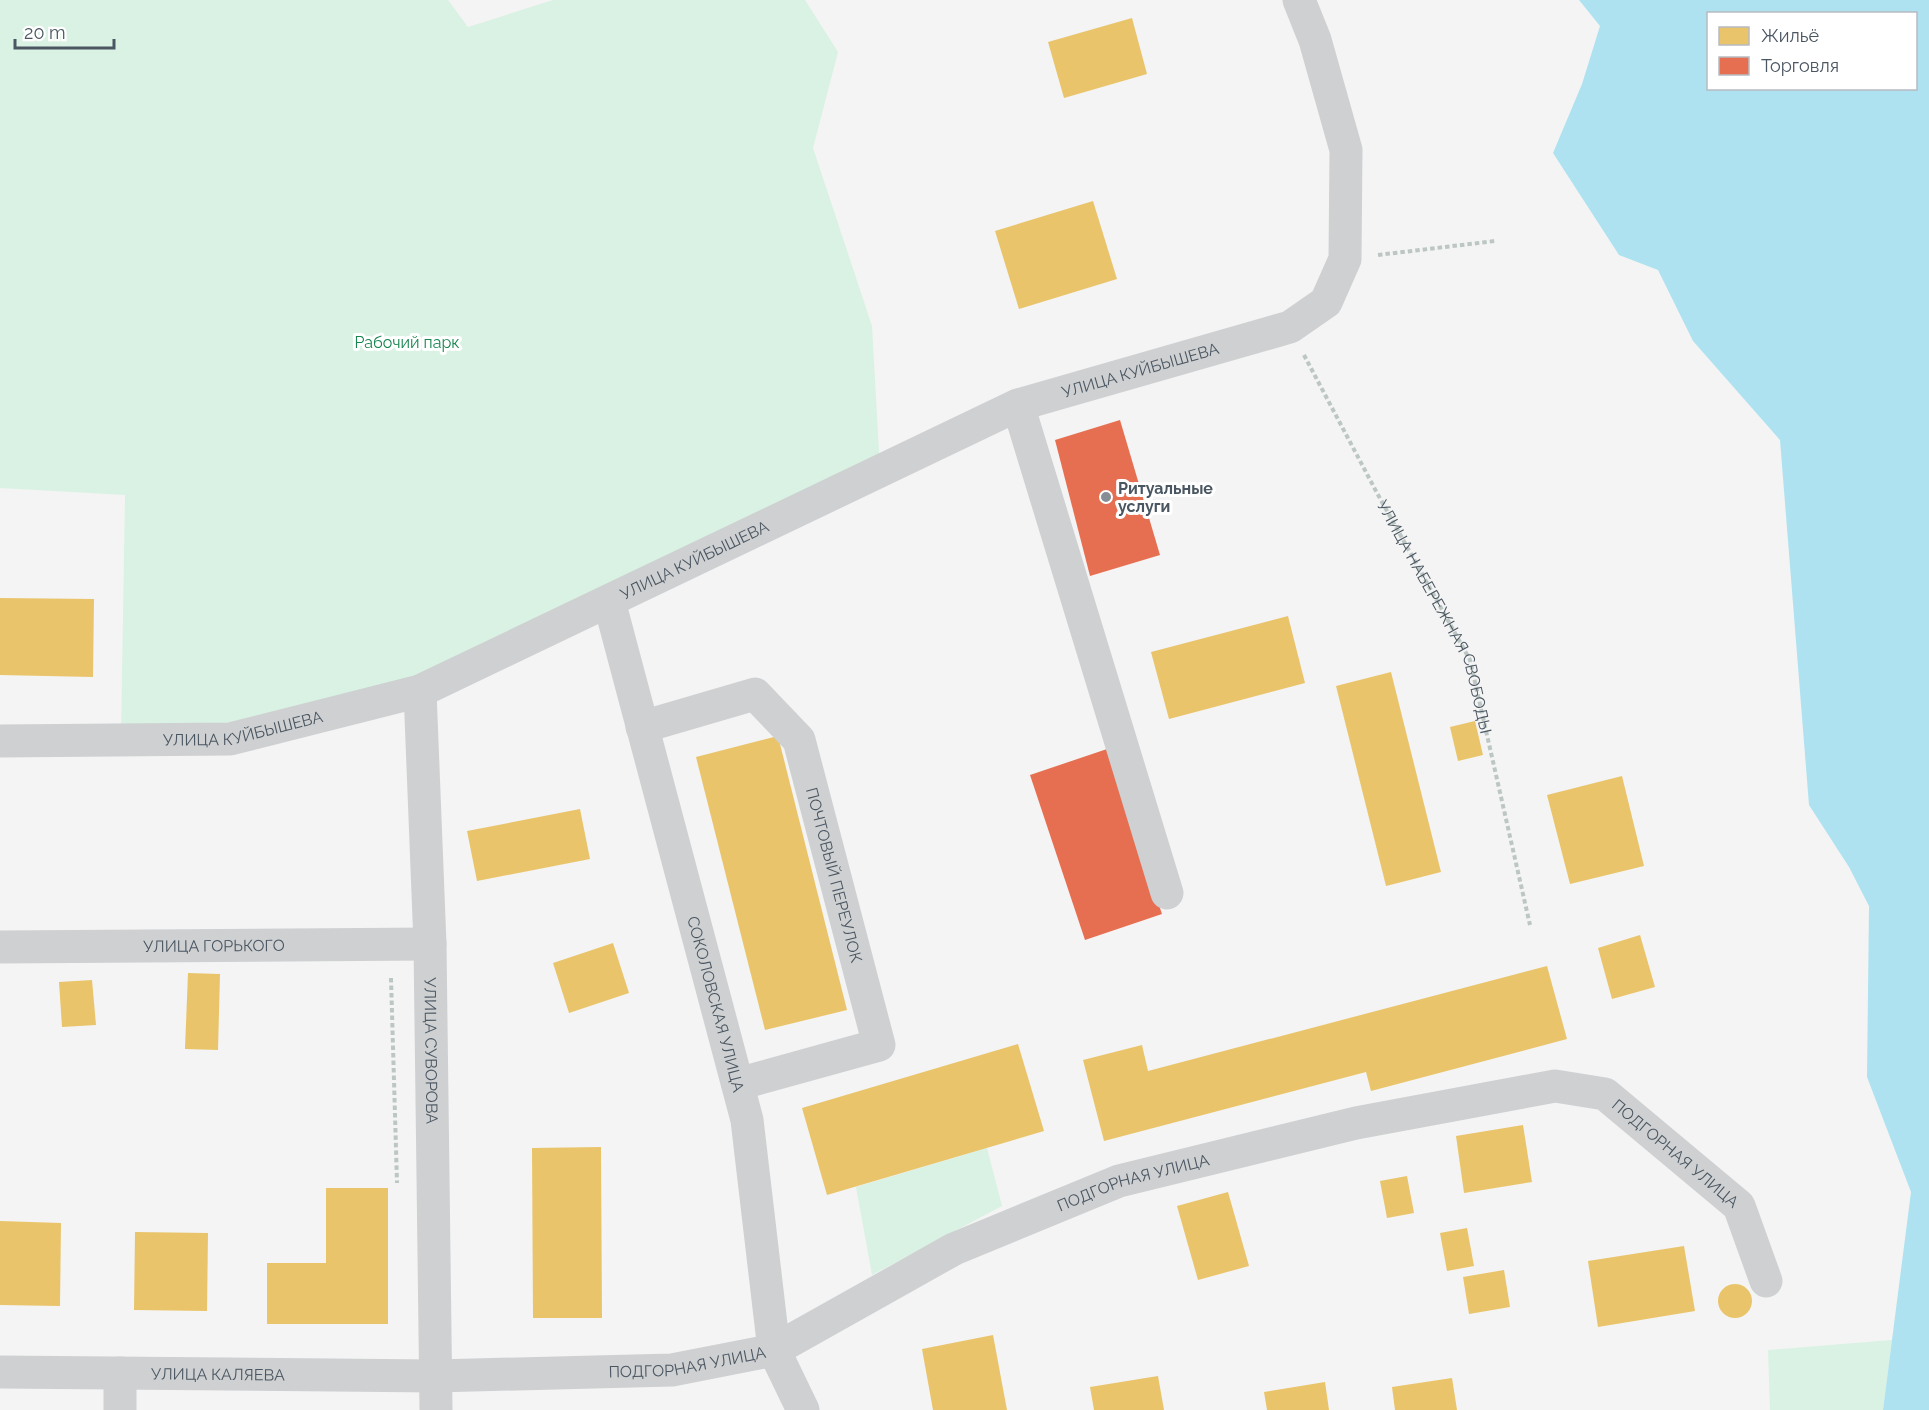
<svg xmlns="http://www.w3.org/2000/svg" width="1929" height="1410" font-family="Raleway,sans-serif">
	<style>
		.green { fill: #d9f2e3 }
		.water { fill: #aee2f0; fill-rule: evenodd }
		.homes { fill: #e9c46a }
		.shops { fill: #e76f51 }
		.lines { fill: none; stroke-linecap: round; stroke-linejoin: round }
		.path { stroke: #bcc7c4; stroke-width: 4; stroke-dasharray: 4.5 3; stroke-linecap: butt }
		.minor { stroke: #ced0d2; stroke-width: 33 }
		.poi-dot { fill: #868d94; stroke: #fff; stroke-width: 2 }
		.labels { text-anchor: middle; stroke-width: 6; stroke-linejoin: round; paint-order: stroke }
		.park-label { font-size: 16px; fill: #17864f; stroke: #fff }
		.street-label { font-size: 16px; fill: #4a5661; stroke: #fff }
		.poi-label { font-size: 16px; font-weight: bold; fill: #4a5661; stroke: #fff; text-anchor: start }
	</style>
	<rect width="100%" height="100%" fill="#f4f4f4"/>
	<g class="green">
		<path d="M 0,0 L 448,0 L 468,27 L 553,0 L 805,0 L 838,52 L 813,148 L 872,326 L 880,470 L 420,691 L 121,740 L 125,495 L 0,488 Z"/>
		<path d="M 987,1148 L 1002,1206 L 872,1275 L 856,1187 Z"/>
		<path d="M 1892,1340 L 1883,1410 L 1770,1410 L 1768,1350 Z"/>
	</g>
	<path class="water" d="M 1579,0 L 1929,0 L 1929,1410 L 1883,1410 L 1911,1192 L 1867,1077 L 1869,906 L 1849,867 L 1809,805 L 1780,440 L 1693,341 L 1658,270 L 1619,255 L 1553,153 L 1582,84 L 1600,26 ZM 1708,14 L 1916,14 L 1916,88 L 1708,88 Z"/>
	<g class="homes">
		<path d="M 1132,18 L 1147,74 L 1064,98 L 1048,42 Z"/>
		<path d="M 1093,201 L 1117,279 L 1019,309 L 995,231 Z"/>
		<path d="M 0,598 L 94,599 L 93,677 L 0,675 Z"/>
		<path d="M 1288,616 L 1305,683 L 1169,719 L 1151,652 Z"/>
		<path d="M 1391,672 L 1441,872 L 1386,886 L 1336,686 Z"/>
		<path d="M 1475,721 L 1483,755 L 1458,761 L 1450,727 Z"/>
		<path d="M 778,736 L 847,1010 L 765,1030 L 696,757 Z"/>
		<path d="M 1622,776 L 1644,866 L 1570,884 L 1547,795 Z"/>
		<path d="M 580,809 L 590,859 L 477,881 L 467,831 Z"/>
		<path d="M 1640,935 L 1655,987 L 1612,999 L 1598,948 Z"/>
		<path d="M 613,943 L 629,993 L 569,1013 L 553,963 Z"/>
		<path d="M 1547,966 L 1567,1039 L 1371,1091 L 1366,1072 L 1104,1141 L 1083,1060 L 1142,1045 L 1148,1071 Z"/>
		<path d="M 188,973 L 220,974 L 218,1050 L 185,1049 Z"/>
		<path d="M 92,980 L 96,1025 L 62,1027 L 59,982 Z"/>
		<path d="M 1018,1044 L 1044,1131 L 827,1195 L 802,1108 Z"/>
		<path d="M 1523,1125 L 1532,1182 L 1464,1193 L 1456,1136 Z"/>
		<path d="M 601,1147 L 602,1318 L 533,1318 L 532,1148 Z"/>
		<path d="M 1407,1176 L 1414,1213 L 1387,1218 L 1380,1181 Z"/>
		<path d="M 326,1188 L 388,1188 L 388,1324 L 267,1324 L 267,1263 L 326,1263 Z"/>
		<path d="M 1228,1192 L 1249,1266 L 1198,1280 L 1177,1206 Z"/>
		<path d="M 0,1221 L 61,1223 L 60,1306 L 0,1305 Z"/>
		<path d="M 1467,1228 L 1474,1266 L 1447,1271 L 1440,1233 Z"/>
		<path d="M 135,1232 L 208,1233 L 207,1311 L 134,1310 Z"/>
		<path d="M 1684,1246 L 1695,1311 L 1598,1327 L 1588,1261 Z"/>
		<path d="M 1504,1270 L 1510,1307 L 1469,1314 L 1463,1277 Z"/>
		<circle cx="1735" cy="1301" r="17"/>
		<path d="M 993,1335 L 1007,1410 L 933,1410 L 922,1349 Z"/>
		<path d="M 1158,1376 L 1164,1410 L 1094,1410 L 1090,1387 Z"/>
		<path d="M 1452,1378 L 1457,1410 L 1395,1410 L 1392,1387 Z"/>
		<path d="M 1325,1382 L 1329,1410 L 1267,1410 L 1264,1392 Z"/>
	</g>
	<g class="shops">
		<path d="M 1120,420 L 1160,555 L 1090,576 L 1055,440 Z"/>
		<path d="M 1107,749 L 1162,914 L 1085,940 L 1030,775 Z"/>
	</g>
	<g class="lines">
		<g class="path">
			<path d="M 1378,255 L 1495,241"/>
			<path id="s1" d="M 1304,355 L 1377,493 L 1470,660 L 1530,925"/>
			<path d="M 391,978 L 397,1183"/>
		</g>
		<g class="minor">
			<path d="M 1018,405 L 1167,893"/>
			<path id="s2" d="M 609,601 L 747,1120 L 774,1350 L 803,1410"/>
			<path id="s3" d="M 420,691 L 430,944 L 436,1410"/>
			<path id="s4" d="M 642,727 L 755,694 L 799,740 L 879,1045 L 738,1084"/>
			<path id="s5" d="M 0,741 L 230,739 L 420,691 L 1018,405 L 1290,327 L 1326,302 L 1345,259 L 1346,150 L 1315,40 L 1299,0"/>
			<path id="s6" d="M 0,947 L 430,944"/>
			<path id="s7" d="M 0,1372 L 436,1376 L 672,1370 L 774,1350 L 954,1249 L 1119,1181 L 1356,1123 L 1555,1086 L 1605,1094 L 1739,1206 L 1766,1281"/>
			<path d="M 120,1410 L 120,1373"/>
		</g>
	</g>
	<circle class="poi-dot" cx="1106" cy="497" r="6"/>
	<g class="labels">
		<g class="park-label">
			<text x="407" y="348">Рабочий парк</text>
		</g>
		<g class="street-label">
			<text dy="6" stroke="none"><textPath href="#s5" startOffset="1216">УЛИЦА КУЙБЫШЕВА</textPath></text>
			<text dy="6" stroke="none"><textPath href="#s5" startOffset="730">УЛИЦА КУЙБЫШЕВА</textPath></text>
			<text dy="6" stroke="none"><textPath href="#s1" startOffset="294">УЛИЦА НАБЕРЕЖНАЯ СВОБОДЫ</textPath></text>
			<text dy="6" stroke="none"><textPath href="#s5" startOffset="244">УЛИЦА КУЙБЫШЕВА</textPath></text>
			<text dy="6" stroke="none"><textPath href="#s4" startOffset="321">ПОЧТОВЫЙ ПЕРЕУЛОК</textPath></text>
			<text dy="6" stroke="none"><textPath href="#s6" startOffset="214">УЛИЦА ГОРЬКОГО</textPath></text>
			<text dy="6" stroke="none"><textPath href="#s2" startOffset="417">СОКОЛОВСКАЯ УЛИЦА</textPath></text>
			<text dy="6" stroke="none"><textPath href="#s3" startOffset="360">УЛИЦА СУВОРОВА</textPath></text>
			<text dy="6" stroke="none"><textPath href="#s7" startOffset="1750">ПОДГОРНАЯ УЛИЦА</textPath></text>
			<text dy="6" stroke="none"><textPath href="#s7" startOffset="1174">ПОДГОРНАЯ УЛИЦА</textPath></text>
			<text dy="6" stroke="none"><textPath href="#s7" startOffset="688">ПОДГОРНАЯ УЛИЦА</textPath></text>
			<text dy="6" stroke="none"><textPath href="#s7" startOffset="218">УЛИЦА КАЛЯЕВА</textPath></text>
		</g>
		<g class="poi-label">
			<text x="1118" y="494">Ритуальные<tspan x="1118" dy="18">услуги</tspan></text>
		</g>
	</g>
	<rect x="1707" y="12" width="210" height="78" fill="#ffffff" stroke="#b7bbc0" stroke-width="1.5"/>
	<rect x="1719" y="27" width="30" height="18" fill="#e9c46a" stroke="#b7bbc0" stroke-width="1.5"/>
	<text x="1761" y="42" font-size="18" fill="#4a5661">Жильё</text>
	<rect x="1719" y="57" width="30" height="18" fill="#e76f51" stroke="#b7bbc0" stroke-width="1.5"/>
	<text x="1761" y="72" font-size="18" fill="#4a5661">Торговля</text>
	<path d="M15 39v9h99v-9" fill="none" stroke="#4a5661" stroke-width="3"/>
	<text x="24" y="39" font-size="18" fill="#4a5661" stroke="#ffffff" stroke-width="4.5" paint-order="stroke">20 m</text>
</svg>
